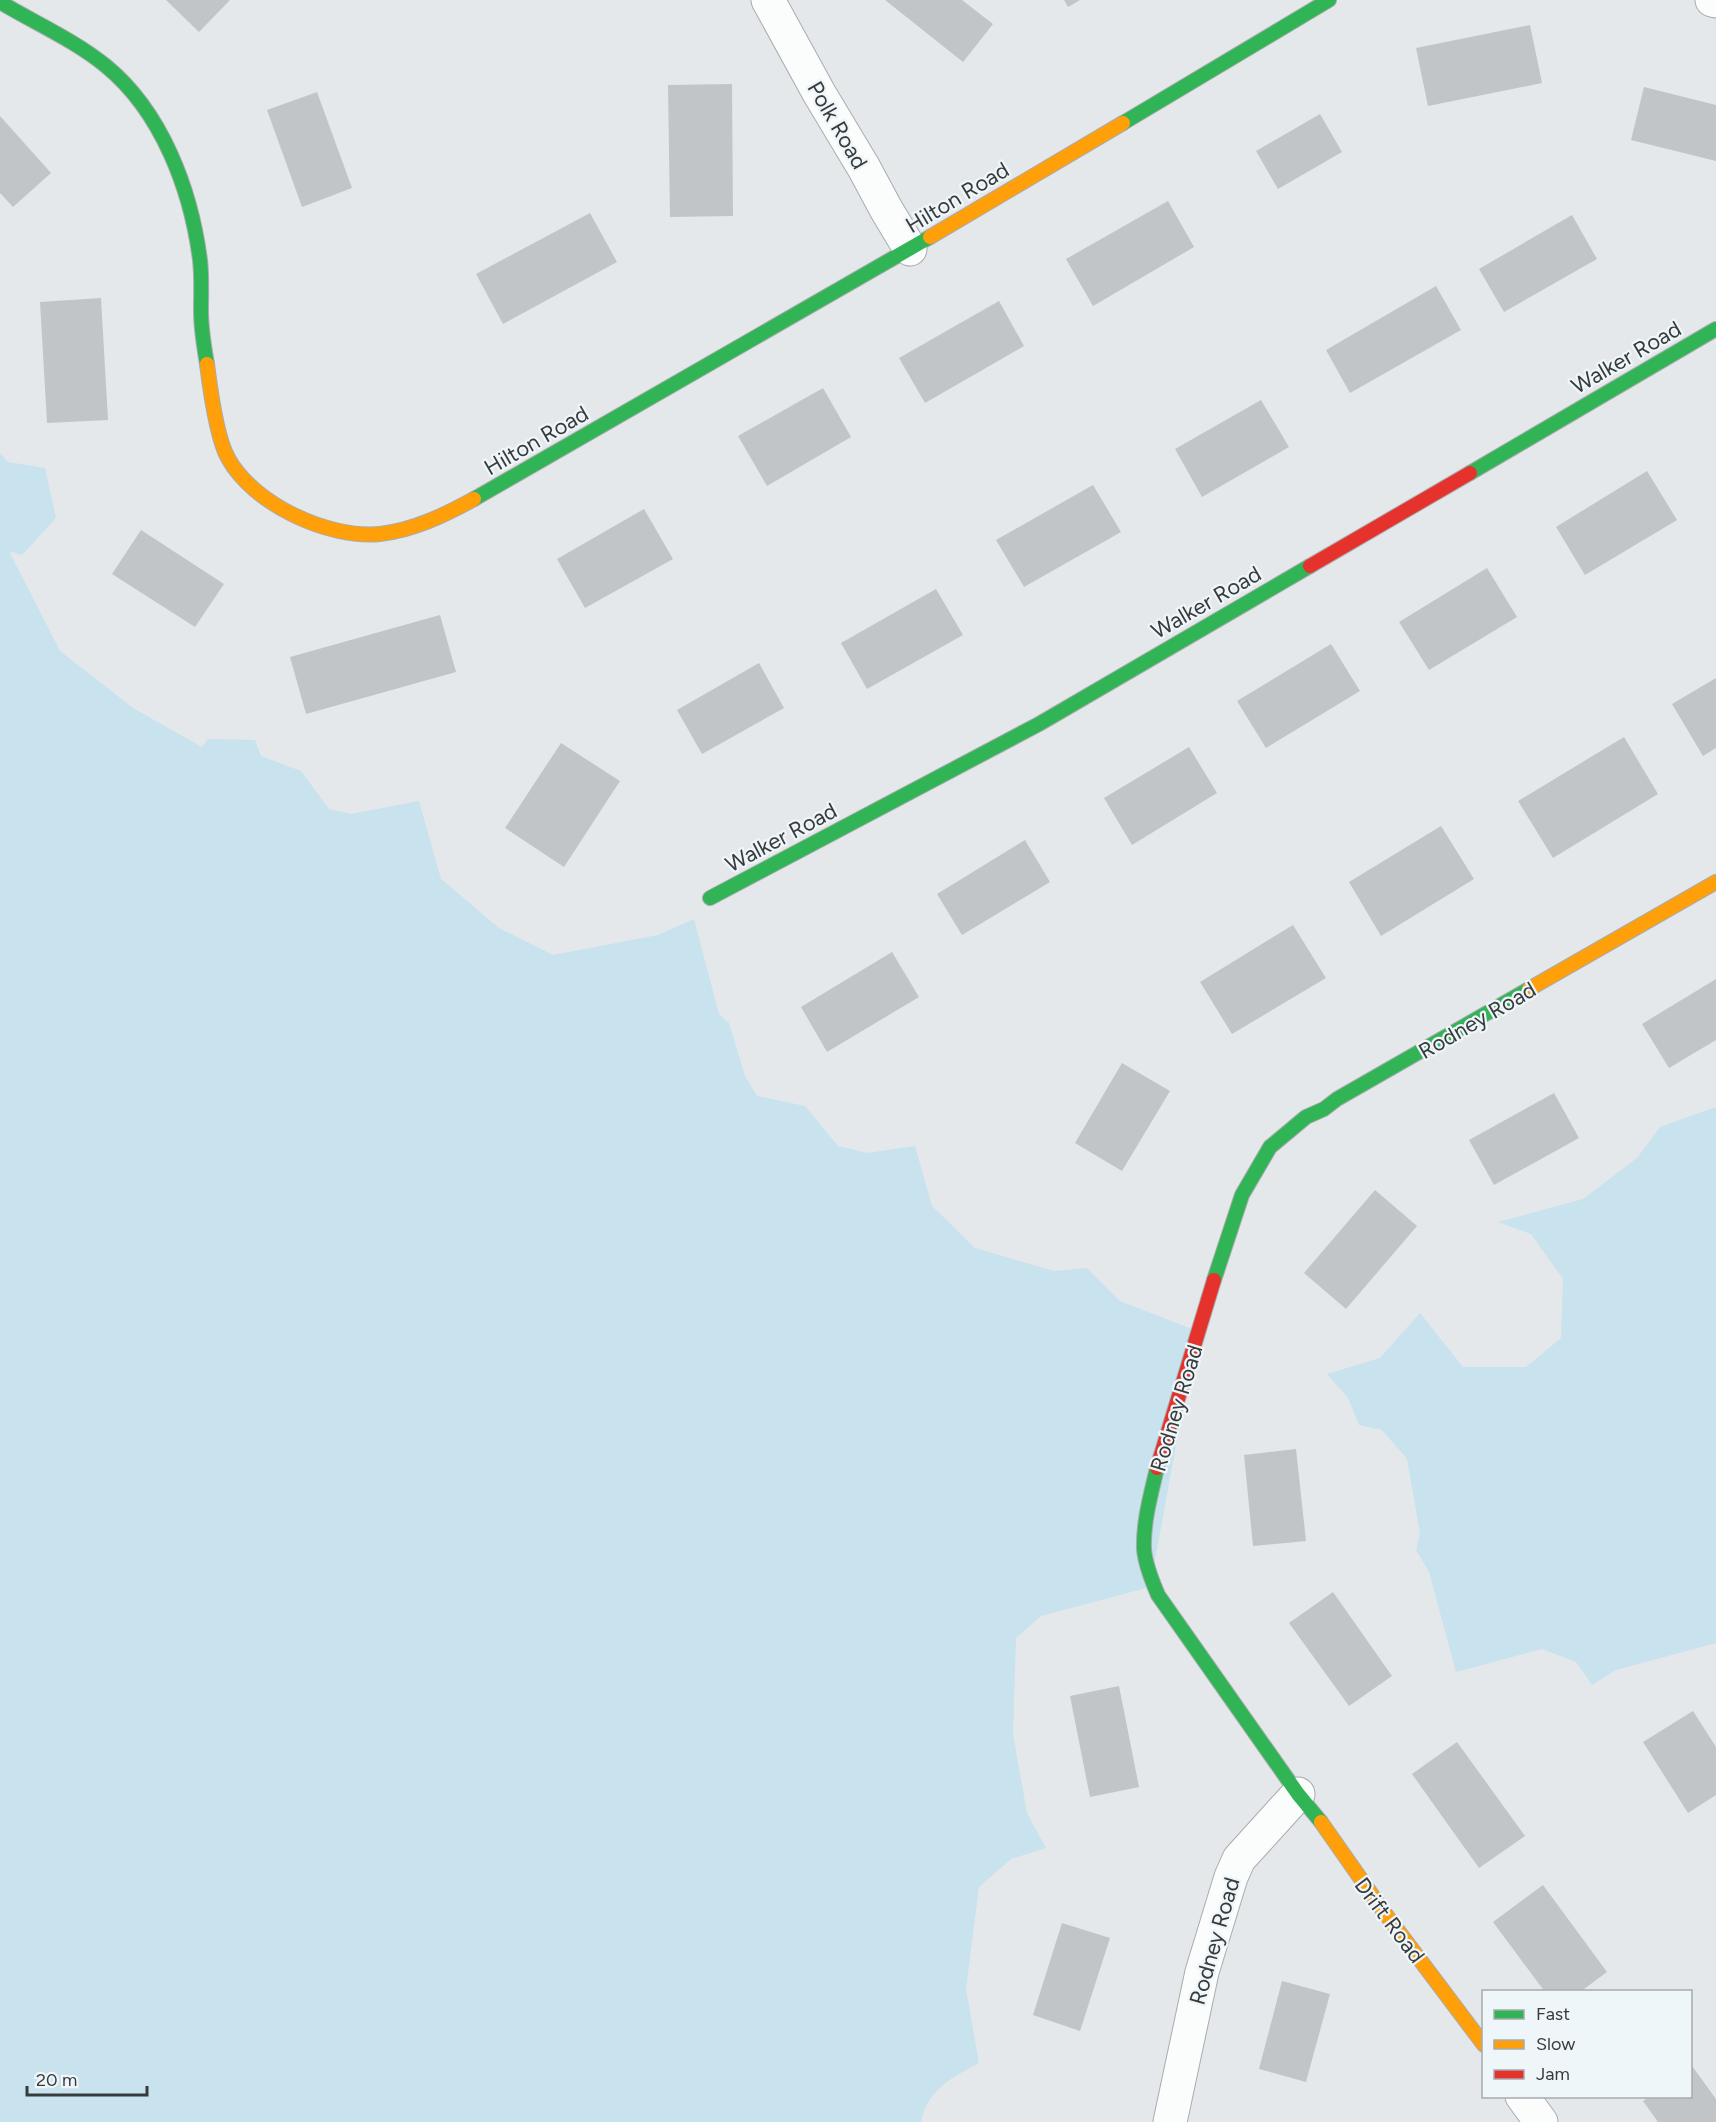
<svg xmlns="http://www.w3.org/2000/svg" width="1716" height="2122" font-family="Figtree,sans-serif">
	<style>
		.green { fill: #c8e2ee }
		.building { fill: #c2c5c7 }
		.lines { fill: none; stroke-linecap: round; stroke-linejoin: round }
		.street-casing { stroke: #a9acae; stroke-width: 35 }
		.fast-casing { stroke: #a9acae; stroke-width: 16 }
		.slow-casing { stroke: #a9acae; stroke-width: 16 }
		.jam-casing { stroke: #a9acae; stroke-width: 16 }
		.street { stroke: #fbfcfc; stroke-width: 33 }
		.fast { stroke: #30b455; stroke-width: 14 }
		.slow { stroke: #ff9f0a; stroke-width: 14 }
		.jam { stroke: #e5322d; stroke-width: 14 }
		.labels { text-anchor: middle; stroke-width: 4.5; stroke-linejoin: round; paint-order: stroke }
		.street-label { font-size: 22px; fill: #383b3c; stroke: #eff6f9 }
	</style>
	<rect width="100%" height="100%" fill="#e4e8ea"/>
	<g class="green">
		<path d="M 0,453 L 8,462 L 45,468 L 56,518 L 22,555 L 9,551 L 60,651 L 133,708 L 202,747 L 208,739 L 255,740 L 261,756 L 301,771 L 329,809 L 351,814 L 419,801 L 441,879 L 499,928 L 553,955 L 658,935 L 694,919 L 719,1014 L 729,1023 L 745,1076 L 757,1096 L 805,1106 L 838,1146 L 867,1153 L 915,1146 L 932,1206 L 975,1248 L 1054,1271 L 1087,1268 L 1120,1301 L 1197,1331 L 1150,1587 L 1041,1616 L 1016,1638 L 1013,1734 L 1027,1813 L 1046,1848 L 1011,1859 L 979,1887 L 966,1989 L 979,2063 C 951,2078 928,2089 921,2122 L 0,2122 Z"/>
		<path d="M 1716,1107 L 1716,1643 L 1616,1670 L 1592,1685 L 1576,1662 L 1542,1649 L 1456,1672 L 1429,1572 L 1416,1550 L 1420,1533 L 1407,1459 L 1382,1430 L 1359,1425 L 1348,1398 L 1327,1374 L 1380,1358 L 1420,1313 L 1463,1367 L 1526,1367 L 1561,1338 L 1563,1279 L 1531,1234 L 1498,1222 L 1583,1199 L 1637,1158 L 1660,1127 Z"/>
	</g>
	<g class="building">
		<path d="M 166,0 L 230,0 L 199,32 Z"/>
		<path d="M 885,0 L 962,0 L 993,24 L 963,62 Z"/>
		<path d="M 1064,0 L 1080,0 L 1068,7 Z"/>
		<path d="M 1530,25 L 1542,83 L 1428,106 L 1416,48 Z"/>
		<path d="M 732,84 L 733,216 L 670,217 L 668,85 Z"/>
		<path d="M 1644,87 L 1716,105 L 1716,161 L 1631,140 Z"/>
		<path d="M 317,92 L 352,188 L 302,207 L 267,110 Z"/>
		<path d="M 1320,114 L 1342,152 L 1278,189 L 1256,151 Z"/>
		<path d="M 0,116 L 51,173 L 13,207 L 0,193 Z"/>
		<path d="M 1168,201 L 1194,247 L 1093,306 L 1066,259 Z"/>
		<path d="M 590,213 L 617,262 L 503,324 L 476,274 Z"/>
		<path d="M 1572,215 L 1597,259 L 1504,312 L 1479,269 Z"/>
		<path d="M 1436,286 L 1461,330 L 1350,393 L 1326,350 Z"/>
		<path d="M 101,298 L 108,420 L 47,423 L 40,302 Z"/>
		<path d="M 999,301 L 1024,346 L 925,403 L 899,358 Z"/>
		<path d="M 823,388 L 851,437 L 767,486 L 738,436 Z"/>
		<path d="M 1261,400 L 1289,447 L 1202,497 L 1175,449 Z"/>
		<path d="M 1647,471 L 1677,520 L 1585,575 L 1556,527 Z"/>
		<path d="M 1093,485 L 1121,532 L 1024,587 L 996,540 Z"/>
		<path d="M 644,509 L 673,559 L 585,608 L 557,559 Z"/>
		<path d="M 141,530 L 224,584 L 195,627 L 112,574 Z"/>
		<path d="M 1487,568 L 1517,617 L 1429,670 L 1399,622 Z"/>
		<path d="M 936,589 L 963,635 L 867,689 L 841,643 Z"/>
		<path d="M 440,615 L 456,672 L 306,714 L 290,657 Z"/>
		<path d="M 1331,644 L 1360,691 L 1266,748 L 1237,701 Z"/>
		<path d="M 759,663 L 784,708 L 702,754 L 677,710 Z"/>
		<path d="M 1716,678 L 1716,748 L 1703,756 L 1672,704 Z"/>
		<path d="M 1624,737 L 1658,794 L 1553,858 L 1518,801 Z"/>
		<path d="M 561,743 L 620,781 L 564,867 L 505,828 Z"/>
		<path d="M 1189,747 L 1217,793 L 1132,845 L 1104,798 Z"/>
		<path d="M 1441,826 L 1474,879 L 1381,936 L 1349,882 Z"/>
		<path d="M 1025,840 L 1050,882 L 962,935 L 937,894 Z"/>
		<path d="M 1293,925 L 1326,978 L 1232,1034 L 1200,982 Z"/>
		<path d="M 892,952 L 919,997 L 827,1052 L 801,1007 Z"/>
		<path d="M 1716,979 L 1716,1040 L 1669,1068 L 1642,1024 Z"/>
		<path d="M 1122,1063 L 1170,1091 L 1122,1171 L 1075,1143 Z"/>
		<path d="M 1554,1093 L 1579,1138 L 1494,1185 L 1469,1140 Z"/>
		<path d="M 1375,1190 L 1417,1226 L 1346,1309 L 1304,1273 Z"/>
		<path d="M 1296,1449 L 1306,1541 L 1253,1546 L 1244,1455 Z"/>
		<path d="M 1333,1592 L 1392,1676 L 1349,1706 L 1289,1623 Z"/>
		<path d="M 1119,1686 L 1139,1787 L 1090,1797 L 1070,1696 Z"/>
		<path d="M 1693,1711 L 1716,1747 L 1716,1795 L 1688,1813 L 1643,1742 Z"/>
		<path d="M 1457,1742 L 1525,1836 L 1479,1868 L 1412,1774 Z"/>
		<path d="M 1543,1885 L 1607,1972 L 1580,1992 L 1545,1992 L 1493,1922 Z"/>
		<path d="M 1062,1923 L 1110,1938 L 1080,2031 L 1033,2015 Z"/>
		<path d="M 1282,1981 L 1330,1994 L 1306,2082 L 1259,2069 Z"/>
		<path d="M 1692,2066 L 1716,2099 L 1716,2122 L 1658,2122 L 1643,2101 L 1650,2096 L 1690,2096 L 1690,2067 Z"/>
	</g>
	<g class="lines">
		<defs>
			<g id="street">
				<path d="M 768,0 L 819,93 L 864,168 L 886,209 L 910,249"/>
				<path d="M 1712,0 L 1716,1"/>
				<path d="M 1522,2096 L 1541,2122"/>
				<path d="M 1170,2122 L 1202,1972 L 1231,1877 L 1239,1859 L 1298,1794"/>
			</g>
			<g id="fast">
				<path d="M 0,2 C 35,23 74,40 106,66 C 162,112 191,190 200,260 C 202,277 201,293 201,310 C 201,328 204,347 207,364"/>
				<path d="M 1123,123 L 1329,0"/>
				<path d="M 1470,473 L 1716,329"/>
				<path d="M 474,499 L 930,237"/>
				<path d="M 710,898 L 1039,724 L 1310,566"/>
				<path d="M 1214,1280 L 1242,1195 L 1270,1147 L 1306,1117 L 1324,1109 L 1337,1099 L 1529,989"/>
				<path d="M 1157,1468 C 1151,1494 1143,1522 1144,1549 C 1145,1564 1152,1581 1158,1595 L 1298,1794 L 1321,1822"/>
			</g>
			<g id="slow">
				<path d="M 930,237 L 1123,123"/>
				<path d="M 207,364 C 210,388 217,439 228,458 C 253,504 328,539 380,534 C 414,530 445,515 474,499"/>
				<path d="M 1529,989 L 1716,882"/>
				<path d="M 1321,1822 L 1384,1912 L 1484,2045"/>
			</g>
			<g id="jam">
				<path d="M 1310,566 L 1470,473"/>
				<path d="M 1157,1468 L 1214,1280"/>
			</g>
		</defs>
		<use href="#street" class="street-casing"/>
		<use href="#fast" class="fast-casing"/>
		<use href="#slow" class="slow-casing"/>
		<use href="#jam" class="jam-casing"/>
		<use href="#street" class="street"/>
		<use href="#fast" class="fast"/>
		<use href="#slow" class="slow"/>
		<use href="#jam" class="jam"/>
	</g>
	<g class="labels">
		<g class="street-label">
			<text transform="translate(838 125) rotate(60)" y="8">Polk Road</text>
			<text transform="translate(957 197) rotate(-31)" y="8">Hilton Road</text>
			<text transform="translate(1626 357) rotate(-30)" y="8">Walker Road</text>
			<text transform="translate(536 440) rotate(-30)" y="8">Hilton Road</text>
			<text transform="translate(1206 602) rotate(-30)" y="8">Walker Road</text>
			<text transform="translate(781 837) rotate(-28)" y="8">Walker Road</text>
			<text transform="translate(1477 1020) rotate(-30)" y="8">Rodney Road</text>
			<text transform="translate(1176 1408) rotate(-73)" y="8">Rodney Road</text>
			<text transform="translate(1390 1920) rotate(53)" y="8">Drift Road</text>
			<text transform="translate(1214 1941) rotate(-74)" y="8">Rodney Road</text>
		</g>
	</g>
	<rect x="1482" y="1990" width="210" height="108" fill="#eff6f9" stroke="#a6abad" stroke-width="1.5"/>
	<rect x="1494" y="2010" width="30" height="9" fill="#30b455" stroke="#a6abad" stroke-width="1.5"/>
	<text x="1536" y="2020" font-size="18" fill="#383b3c">Fast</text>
	<rect x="1494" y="2040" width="30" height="9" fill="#ff9f0a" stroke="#a6abad" stroke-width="1.5"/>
	<text x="1536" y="2050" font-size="18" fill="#383b3c">Slow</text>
	<rect x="1494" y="2070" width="30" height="9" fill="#e5322d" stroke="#a6abad" stroke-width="1.5"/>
	<text x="1536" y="2080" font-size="18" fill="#383b3c">Jam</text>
	<path d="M27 2086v9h120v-9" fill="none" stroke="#383b3c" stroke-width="3"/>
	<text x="36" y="2086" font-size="18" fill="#383b3c" stroke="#eff6f9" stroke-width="4.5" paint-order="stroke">20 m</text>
</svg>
